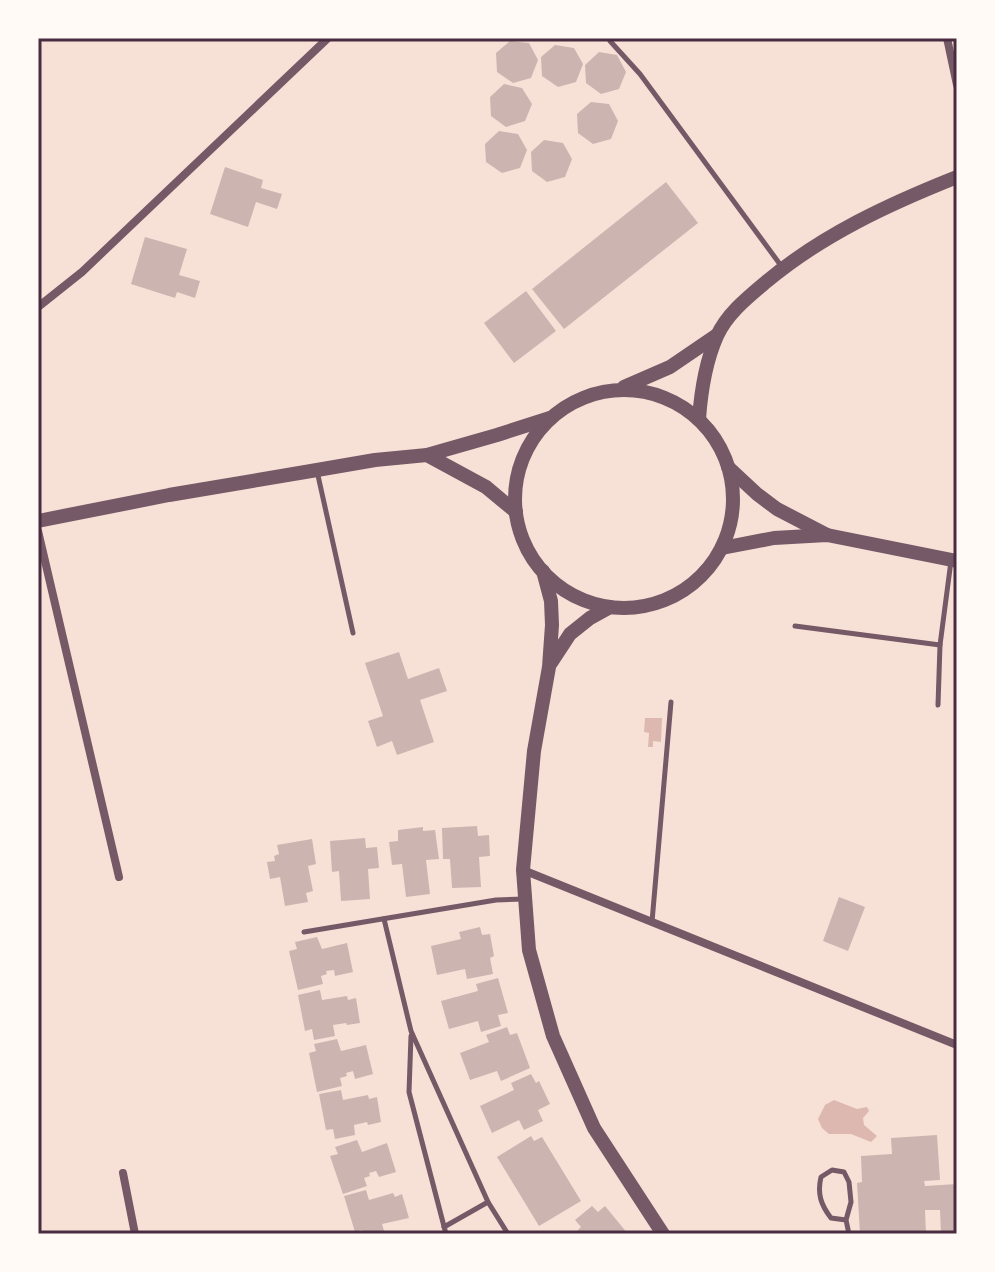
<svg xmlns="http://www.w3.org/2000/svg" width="995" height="1272" font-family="Cabin,sans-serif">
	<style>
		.water { fill: #dcb8b0 }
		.building { fill: #ccb4b1 }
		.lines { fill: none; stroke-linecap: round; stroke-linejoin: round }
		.service { stroke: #755966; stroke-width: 5 }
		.minor { stroke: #755966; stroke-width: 8 }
		.tertiary { stroke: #755966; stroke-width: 14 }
		.neatline { fill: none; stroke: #4a2c40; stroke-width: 3 }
	</style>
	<rect width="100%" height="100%" fill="#f7e1d7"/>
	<g class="water">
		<path d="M 645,718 L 662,718 L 661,742 L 653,741 L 653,747 L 648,747 L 649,733 L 644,732 Z"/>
		<path d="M 834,1100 L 857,1109 L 867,1107 L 869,1111 L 863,1118 L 864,1125 L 877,1136 L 871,1142 L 851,1134 L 829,1134 L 822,1128 L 818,1119 L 825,1105 Z"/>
	</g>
	<g class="building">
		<path d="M 510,41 L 529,43 L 538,60 L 531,78 L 513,83 L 497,72 L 496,53 Z"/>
		<path d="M 555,45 L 574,48 L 583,64 L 576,82 L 558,87 L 542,76 L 541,57 Z"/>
		<path d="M 599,52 L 617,55 L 626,72 L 619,89 L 601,94 L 586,83 L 585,65 Z"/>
		<path d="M 504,84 L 522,88 L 532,104 L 525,121 L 506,127 L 491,116 L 490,97 Z"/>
		<path d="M 591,102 L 609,104 L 618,121 L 611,139 L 593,144 L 578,133 L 577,114 Z"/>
		<path d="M 499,131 L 518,134 L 527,150 L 520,168 L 502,173 L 486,162 L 485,144 Z"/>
		<path d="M 544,140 L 563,143 L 572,159 L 565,177 L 547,182 L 532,171 L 531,152 Z"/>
		<path d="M 225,167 L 263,180 L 261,188 L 282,194 L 277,209 L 256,202 L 248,227 L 210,214 Z"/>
		<path d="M 666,182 L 698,223 L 564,329 L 532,289 Z"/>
		<path d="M 145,237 L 187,249 L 179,275 L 200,281 L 195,298 L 177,292 L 175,298 L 131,284 Z"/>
		<path d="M 526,291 L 556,331 L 514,363 L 484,323 Z"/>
		<path d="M 399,652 L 408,679 L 439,668 L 447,691 L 420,700 L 434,742 L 397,755 L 392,741 L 377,747 L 368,721 L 383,716 L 365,663 Z"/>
		<path d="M 477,826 L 478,836 L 489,835 L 490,856 L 479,857 L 481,887 L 452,888 L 450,859 L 443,859 L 442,828 Z"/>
		<path d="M 423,827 L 423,831 L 435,830 L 439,859 L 426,860 L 430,894 L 406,897 L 402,864 L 392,865 L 389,842 L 398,841 L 398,830 Z"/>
		<path d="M 365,838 L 366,848 L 377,847 L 379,868 L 368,869 L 370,899 L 341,901 L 339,871 L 332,872 L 330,841 Z"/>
		<path d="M 312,839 L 316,864 L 308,866 L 313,891 L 306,893 L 308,902 L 285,906 L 280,877 L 270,879 L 267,862 L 275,861 L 274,856 L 279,854 L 277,845 Z"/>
		<path d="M 839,897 L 865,907 L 848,951 L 823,941 Z"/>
		<path d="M 480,927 L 482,935 L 490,934 L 494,956 L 490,958 L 493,974 L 467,979 L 465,969 L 437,975 L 431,946 L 461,939 L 459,932 Z"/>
		<path d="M 317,937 L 322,949 L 347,943 L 353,972 L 335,976 L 334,970 L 326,971 L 327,974 L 321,976 L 323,984 L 298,990 L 289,951 L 297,949 L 295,942 Z"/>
		<path d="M 498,978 L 508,1013 L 498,1015 L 501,1026 L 481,1032 L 478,1021 L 449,1029 L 441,1001 L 478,991 L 476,984 Z"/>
		<path d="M 320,990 L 322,1000 L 347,996 L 348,1000 L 356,998 L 360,1023 L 347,1025 L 346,1023 L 333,1025 L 335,1036 L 314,1040 L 312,1029 L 305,1031 L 298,995 Z"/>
		<path d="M 507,1027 L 510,1035 L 517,1033 L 530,1068 L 501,1081 L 497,1071 L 470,1080 L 460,1053 L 489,1042 L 486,1035 Z"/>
		<path d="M 337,1039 L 341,1051 L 366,1045 L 373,1074 L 355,1079 L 353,1071 L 346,1073 L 347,1076 L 340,1078 L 342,1086 L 317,1092 L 309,1053 L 316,1051 L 314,1044 Z"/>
		<path d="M 531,1074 L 536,1083 L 539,1081 L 550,1104 L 538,1110 L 543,1121 L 524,1130 L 519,1120 L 492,1133 L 480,1106 L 514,1090 L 511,1083 Z"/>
		<path d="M 341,1090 L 343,1100 L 368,1095 L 369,1099 L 377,1097 L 381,1122 L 368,1125 L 367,1122 L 354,1125 L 355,1135 L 335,1139 L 333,1129 L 326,1130 L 319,1094 Z"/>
		<path d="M 937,1135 L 940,1180 L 924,1181 L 925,1186 L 957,1184 L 957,1233 L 941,1234 L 940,1210 L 925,1210 L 926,1234 L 860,1234 L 857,1183 L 862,1182 L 861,1156 L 892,1154 L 891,1138 Z"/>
		<path d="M 531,1136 L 534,1141 L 542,1137 L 581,1201 L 539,1226 L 497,1157 Z"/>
		<path d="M 357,1140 L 362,1152 L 387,1143 L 396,1172 L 379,1177 L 376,1171 L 369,1173 L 370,1176 L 364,1178 L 367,1186 L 343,1194 L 330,1156 L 338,1154 L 335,1147 Z"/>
		<path d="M 366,1190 L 369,1200 L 393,1193 L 395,1197 L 402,1194 L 409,1218 L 382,1224 L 385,1234 L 364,1234 L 362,1230 L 355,1232 L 344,1196 Z"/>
		<path d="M 592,1206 L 598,1212 L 605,1206 L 628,1234 L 574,1234 L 581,1227 L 575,1220 Z"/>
	</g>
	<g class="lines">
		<g class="service">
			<path d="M 610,41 L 640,74 L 782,267"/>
			<path d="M 317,471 L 353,633"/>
			<path d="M 795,626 L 940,645 L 951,561"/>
			<path d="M 938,705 L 940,645"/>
			<path d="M 384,919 L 411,1031 L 488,1202 L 508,1234"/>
			<path d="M 652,922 L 671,702"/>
			<path d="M 304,932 L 496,900 L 524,899"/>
			<path d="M 411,1036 L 409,1092 L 446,1234"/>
			<path d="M 846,1220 L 831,1218 C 821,1205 817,1194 821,1177 L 832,1170 L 844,1172 L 849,1182 L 851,1202 L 846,1220 L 849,1234"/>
			<path d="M 444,1227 L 488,1202"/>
		</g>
		<g class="minor">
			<path d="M 947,38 L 957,85"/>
			<path d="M 38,307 L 82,272 L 328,38"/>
			<path d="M 38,531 L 119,877"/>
			<path d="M 523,870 L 957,1045"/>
			<path d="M 123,1173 L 135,1234"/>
		</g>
		<g class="tertiary">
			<path d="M 624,387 L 670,367 L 717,335"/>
			<circle cx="624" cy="499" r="109"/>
			<path d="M 699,419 C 701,391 705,363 717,336 C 727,314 747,298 766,282 C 822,235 889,204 957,177"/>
			<path d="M 427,455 L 486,487 L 516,512"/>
			<path d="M 728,467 L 757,494 L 777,509 L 827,535"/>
			<path d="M 38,521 L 169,495 L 317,470 L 375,460 L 427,455 L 497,435 L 550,418"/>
			<path d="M 722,548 L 774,538 L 827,535 L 957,561"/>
			<path d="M 543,571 L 551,601 L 552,625 L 549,667 L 534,751 L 523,870 L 529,950 L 553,1036 L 594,1128 L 663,1234"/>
			<path d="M 551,663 L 570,634 L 590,618 L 610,607"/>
		</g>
	</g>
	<rect width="995" height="1272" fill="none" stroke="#fffaf5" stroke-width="80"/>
	<rect x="40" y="40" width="915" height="1192" class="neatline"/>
</svg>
